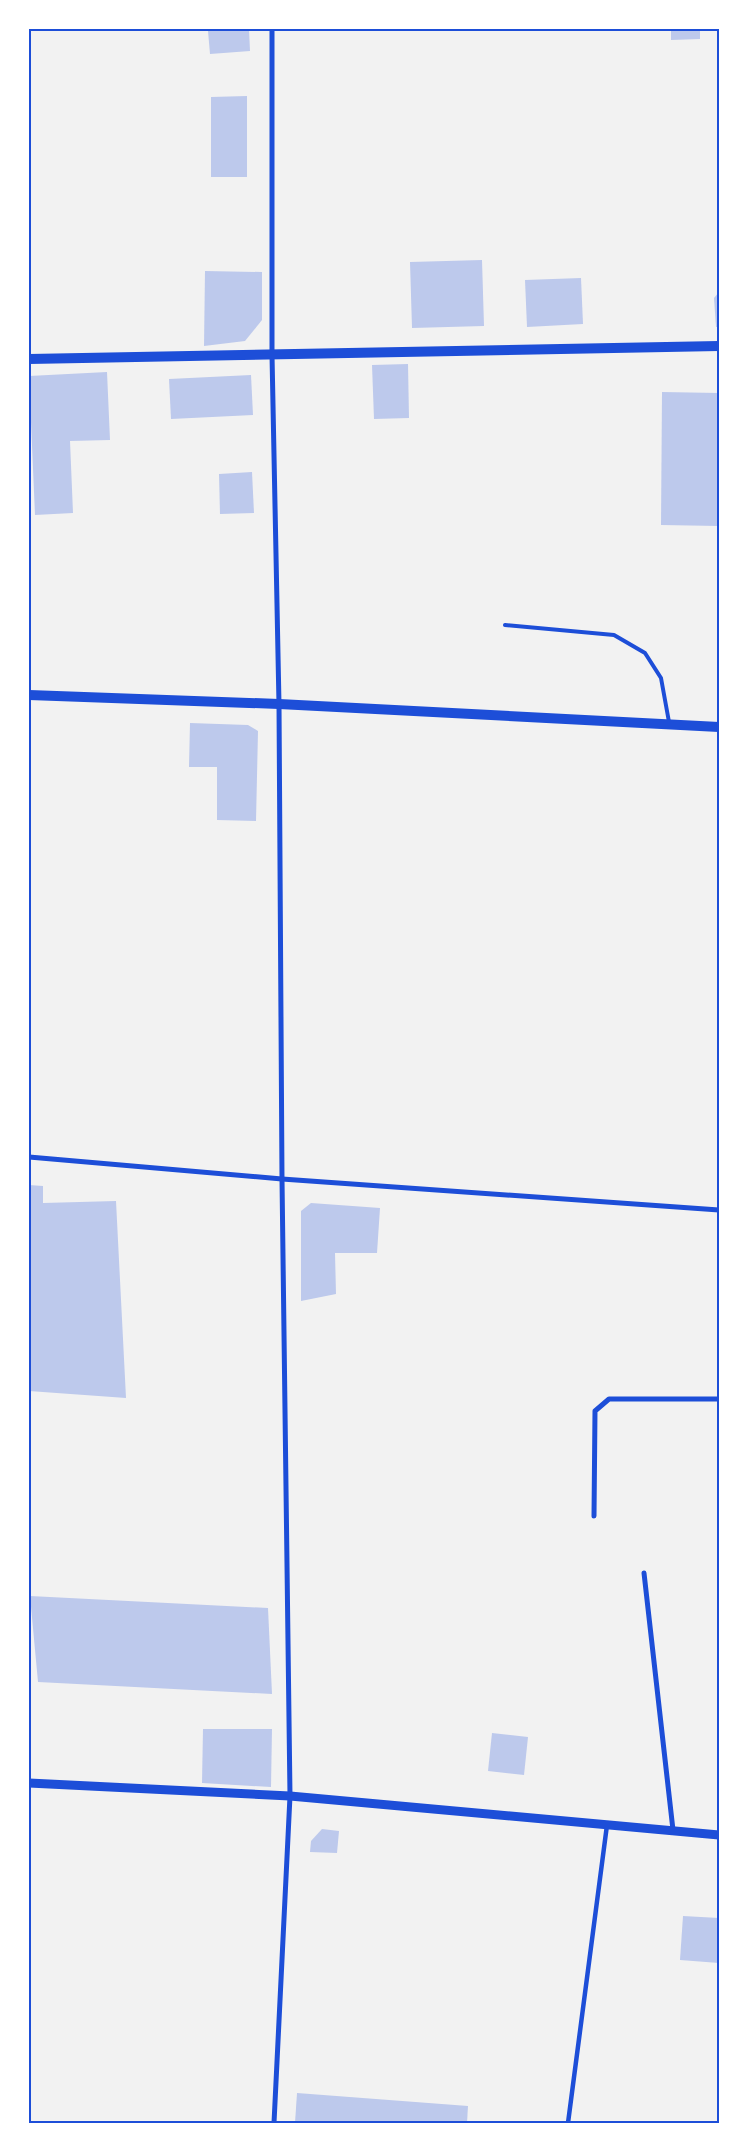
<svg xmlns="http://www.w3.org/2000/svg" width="748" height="2152" font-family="'Space Grotesk',sans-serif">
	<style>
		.building { fill: #bdc9ec }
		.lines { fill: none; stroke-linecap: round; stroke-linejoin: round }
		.service { stroke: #1d4ed8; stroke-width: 4 }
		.pedestrian { stroke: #1d4ed8; stroke-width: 4.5 }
		.minor { stroke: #1d4ed8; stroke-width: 5 }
		.tertiary { stroke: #1d4ed8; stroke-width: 9 }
		.secondary { stroke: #1d4ed8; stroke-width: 10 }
		.neatline { fill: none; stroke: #1d4ed8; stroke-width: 2 }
	</style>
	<rect width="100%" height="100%" fill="#f2f2f2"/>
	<g class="building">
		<path d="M 194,29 L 249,29 L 250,51 L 210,54 L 208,31 L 194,30 Z"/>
		<path d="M 671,29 L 700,29 L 700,39 L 671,40 Z"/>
		<path d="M 247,96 L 247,177 L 211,177 L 211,97 Z"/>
		<path d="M 482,260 L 484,326 L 412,328 L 410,262 Z"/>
		<path d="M 205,271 L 262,272 L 262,320 L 245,341 L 204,346 Z"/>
		<path d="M 581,278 L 583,324 L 527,327 L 525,280 Z"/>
		<path d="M 719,292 L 719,327 L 716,327 L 714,298 Z"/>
		<path d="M 408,364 L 409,418 L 374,419 L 372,365 Z"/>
		<path d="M 107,372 L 110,440 L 70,441 L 73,513 L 35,515 L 29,376 Z"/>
		<path d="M 251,375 L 253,415 L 171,419 L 169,379 Z"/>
		<path d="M 662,392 L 719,393 L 719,526 L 661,525 Z"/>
		<path d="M 252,472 L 254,513 L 220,514 L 219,474 Z"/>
		<path d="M 190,723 L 248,725 L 258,731 L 256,821 L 217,820 L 217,767 L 189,767 Z"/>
		<path d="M 29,1185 L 43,1186 L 43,1203 L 116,1201 L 126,1398 L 29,1391 Z"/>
		<path d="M 311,1203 L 380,1208 L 377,1253 L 335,1253 L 336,1294 L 301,1301 L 301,1211 Z"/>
		<path d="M 30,1596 L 268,1608 L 272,1694 L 38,1682 Z"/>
		<path d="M 203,1729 L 272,1729 L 271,1787 L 202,1783 Z"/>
		<path d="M 492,1733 L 528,1737 L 524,1775 L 488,1771 Z"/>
		<path d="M 322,1829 L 339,1831 L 337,1853 L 310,1852 L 311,1841 Z"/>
		<path d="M 683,1916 L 719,1918 L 719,1963 L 680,1960 Z"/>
		<path d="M 297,2093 L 468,2106 L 467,2123 L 295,2123 Z"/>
	</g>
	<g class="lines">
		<path class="service" d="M 505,625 L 614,635 L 645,653 L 661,678 L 669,722"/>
		<path class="pedestrian" d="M 568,2123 L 607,1825"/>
		<g class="minor">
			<path d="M 272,29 L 272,355 L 279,704 L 282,1179 L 290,1796 L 274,2123"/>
			<path d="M 29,1157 L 282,1179 L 719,1210"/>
			<path d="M 594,1516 L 595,1411 L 609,1399 L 719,1399"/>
			<path d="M 644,1573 L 673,1830"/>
		</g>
		<path class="tertiary" d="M 29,1783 L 290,1796 L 719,1835"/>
		<g class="secondary">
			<path d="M 29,359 L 719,346"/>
			<path d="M 29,695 L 279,704 L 719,727"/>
		</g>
	</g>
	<rect width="748" height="2152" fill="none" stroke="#ffffff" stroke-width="60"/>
	<rect x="30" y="30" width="688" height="2092" class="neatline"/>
</svg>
